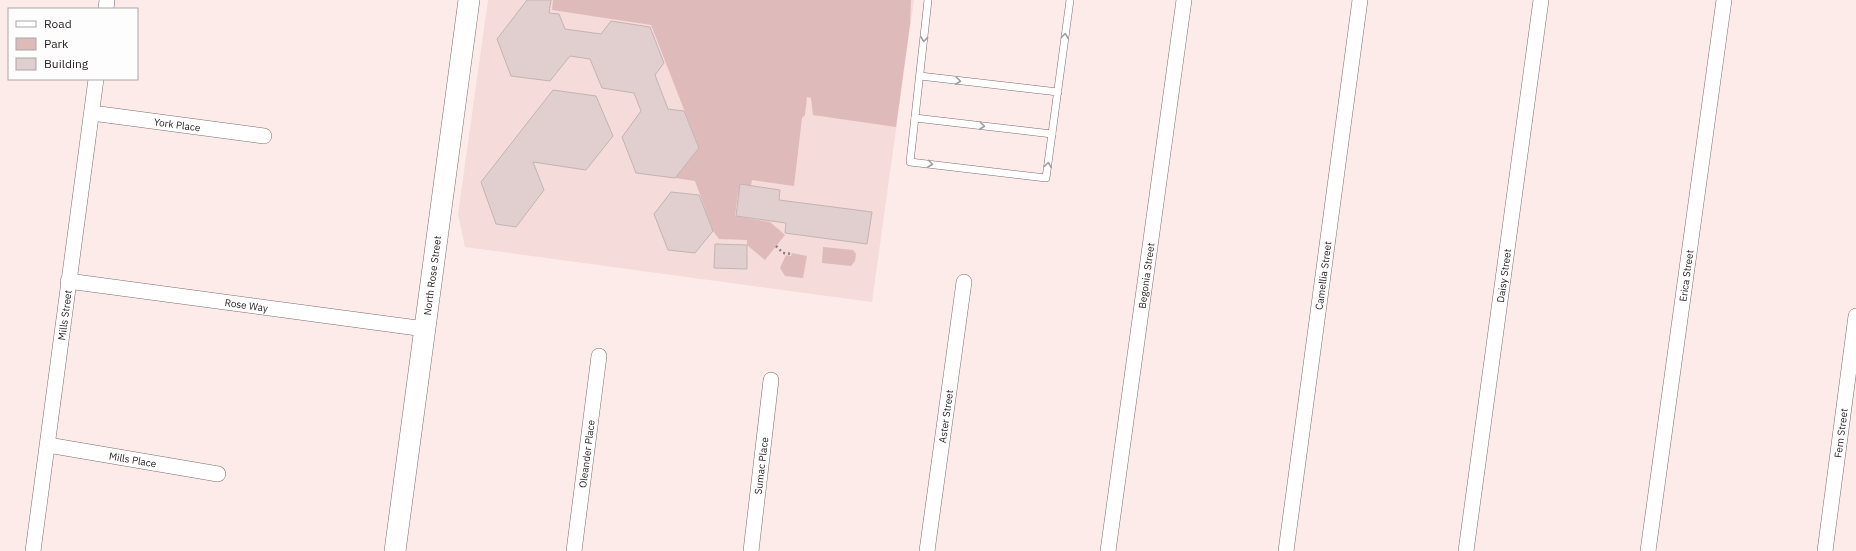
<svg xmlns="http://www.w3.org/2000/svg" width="1856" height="551" font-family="'IBM Plex Sans',sans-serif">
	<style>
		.built { fill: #f5dbda }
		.green { fill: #debbba }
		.building { fill: #e0cfce; stroke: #c3b3b2 }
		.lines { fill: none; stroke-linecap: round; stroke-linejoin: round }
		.lane-casing { stroke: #7c6d6c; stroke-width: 8 }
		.street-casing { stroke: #7c6d6c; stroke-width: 16 }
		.secondary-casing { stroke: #7c6d6c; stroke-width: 22 }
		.path { stroke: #8a7f7e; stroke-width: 2.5; stroke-dasharray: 2 3; stroke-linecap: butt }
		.lane { stroke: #fff; stroke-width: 7 }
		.street { stroke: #fff; stroke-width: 15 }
		.secondary { stroke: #fff; stroke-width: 21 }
		.oneway { stroke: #a09d9d }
		.labels { text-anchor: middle; stroke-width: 3.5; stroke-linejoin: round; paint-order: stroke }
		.street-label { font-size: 10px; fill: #2b2525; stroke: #fdfdfd }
	</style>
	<rect width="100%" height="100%" fill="#fdebea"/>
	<path class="built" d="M 488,0 L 914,0 L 872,302 L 465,247 L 458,214 Z"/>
	<g class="green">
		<path d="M 553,0 L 911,0 L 910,24 L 896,127 L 813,115 L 811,98 L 807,97 L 805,115 L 802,118 L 794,186 L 752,180 L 751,186 L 738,193 L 735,216 L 770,222 L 785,235 L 765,260 L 747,245 L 747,240 L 719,239 L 713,231 L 695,181 L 675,178 L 699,148 L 651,25 L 552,10 Z"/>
		<path d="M 823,247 L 853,250 L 856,254 L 855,261 L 851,266 L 822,263 Z"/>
		<path d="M 792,253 L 807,256 L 803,278 L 785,276 L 780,268 L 786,255 L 791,256 Z"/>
	</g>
	<g class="building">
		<path d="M 527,0 L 551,0 L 549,13 L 559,14 L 565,29 L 601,34 L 611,21 L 650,27 L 664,63 L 655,75 L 668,109 L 684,111 L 699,148 L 675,178 L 636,173 L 622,137 L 641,111 L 634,93 L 602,88 L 590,59 L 570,56 L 550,81 L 511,76 L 497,39 Z"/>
		<path d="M 553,90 L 596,96 L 613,136 L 586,170 L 533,162 L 544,190 L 516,227 L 496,224 L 481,182 Z"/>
		<path d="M 740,184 L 780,190 L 779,200 L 872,212 L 867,244 L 785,233 L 786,223 L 736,216 Z"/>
		<path d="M 671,192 L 699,195 L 713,231 L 695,253 L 668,250 L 654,214 Z"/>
		<path d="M 715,244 L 747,245 L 747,269 L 714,268 Z"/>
	</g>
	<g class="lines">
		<defs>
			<g id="lane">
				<path d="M 928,0 L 910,162 L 1046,178 L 1070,0"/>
				<path d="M 920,76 L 1058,92"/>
				<path d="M 915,118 L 1052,134"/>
			</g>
			<g id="street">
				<path d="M 106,9 L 107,0"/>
				<path id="s1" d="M 92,113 L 264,136"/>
				<path id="s2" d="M 68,281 L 425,329"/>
				<path id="s3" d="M 48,445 L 218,474"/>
				<path id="s4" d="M 33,551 L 96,79"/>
				<path id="s5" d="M 574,551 L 599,356"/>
				<path id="s6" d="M 751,551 L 771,380"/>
				<path id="s7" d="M 927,551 L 964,282"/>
				<path id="s8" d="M 1108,551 L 1184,0"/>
				<path id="s9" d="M 1286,551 L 1360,0"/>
				<path id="s10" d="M 1466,551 L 1541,0"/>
				<path id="s11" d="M 1648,551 L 1724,0"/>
				<path id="s12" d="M 1825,551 L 1856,316"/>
			</g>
			<g id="secondary">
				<path id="s13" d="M 395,551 L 469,0"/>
			</g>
		</defs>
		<use href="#lane" class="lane-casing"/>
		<use href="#street" class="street-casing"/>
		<use href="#secondary" class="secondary-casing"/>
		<path class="path" d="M 776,246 L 783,253 L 792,254"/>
		<use href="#lane" class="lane"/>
		<use href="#street" class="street"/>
		<use href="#secondary" class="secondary"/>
	</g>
	<defs><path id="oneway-chevron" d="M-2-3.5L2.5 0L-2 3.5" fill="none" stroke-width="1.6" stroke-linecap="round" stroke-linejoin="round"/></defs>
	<g class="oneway">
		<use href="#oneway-chevron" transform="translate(1065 36) rotate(-82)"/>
		<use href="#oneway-chevron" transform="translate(924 39) rotate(96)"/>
		<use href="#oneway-chevron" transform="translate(958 81) rotate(7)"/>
		<use href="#oneway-chevron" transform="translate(982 126) rotate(6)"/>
		<use href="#oneway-chevron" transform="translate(930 164) rotate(7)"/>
		<use href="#oneway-chevron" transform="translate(1048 165) rotate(-82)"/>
	</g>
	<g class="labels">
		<g class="street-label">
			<text dy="4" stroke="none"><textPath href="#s1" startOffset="86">York Place</textPath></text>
			<text dy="4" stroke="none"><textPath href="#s13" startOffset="278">North Rose Street</textPath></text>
			<text dy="4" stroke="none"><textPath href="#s8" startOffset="278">Begonia Street</textPath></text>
			<text dy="4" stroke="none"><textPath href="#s9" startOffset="278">Camellia Street</textPath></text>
			<text dy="4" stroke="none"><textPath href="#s10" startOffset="278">Daisy Street</textPath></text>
			<text dy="4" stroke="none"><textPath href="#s11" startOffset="278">Erica Street</textPath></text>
			<text dy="4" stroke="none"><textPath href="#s2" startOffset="180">Rose Way</textPath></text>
			<text dy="4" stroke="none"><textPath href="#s4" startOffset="238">Mills Street</textPath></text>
			<text dy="4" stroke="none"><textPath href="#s7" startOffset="136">Aster Street</textPath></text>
			<text dy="4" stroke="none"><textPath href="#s12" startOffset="119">Fern Street</textPath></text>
			<text dy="4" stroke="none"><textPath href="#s5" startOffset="98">Oleander Place</textPath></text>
			<text dy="4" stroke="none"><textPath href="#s3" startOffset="86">Mills Place</textPath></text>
			<text dy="4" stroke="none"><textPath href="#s6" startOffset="86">Sumac Place</textPath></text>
		</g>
	</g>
	<rect x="8" y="8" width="130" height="72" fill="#fdfdfd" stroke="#a9a7a7"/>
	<rect x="16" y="21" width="20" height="6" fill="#ffffff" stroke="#a9a7a7"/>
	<text x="44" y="28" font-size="12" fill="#2b2525">Road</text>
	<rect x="16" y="38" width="20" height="12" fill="#debbba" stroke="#a9a7a7"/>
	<text x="44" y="48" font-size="12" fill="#2b2525">Park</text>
	<rect x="16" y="58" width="20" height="12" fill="#e0cfce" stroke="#a9a7a7"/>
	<text x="44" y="68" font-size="12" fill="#2b2525">Building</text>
</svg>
